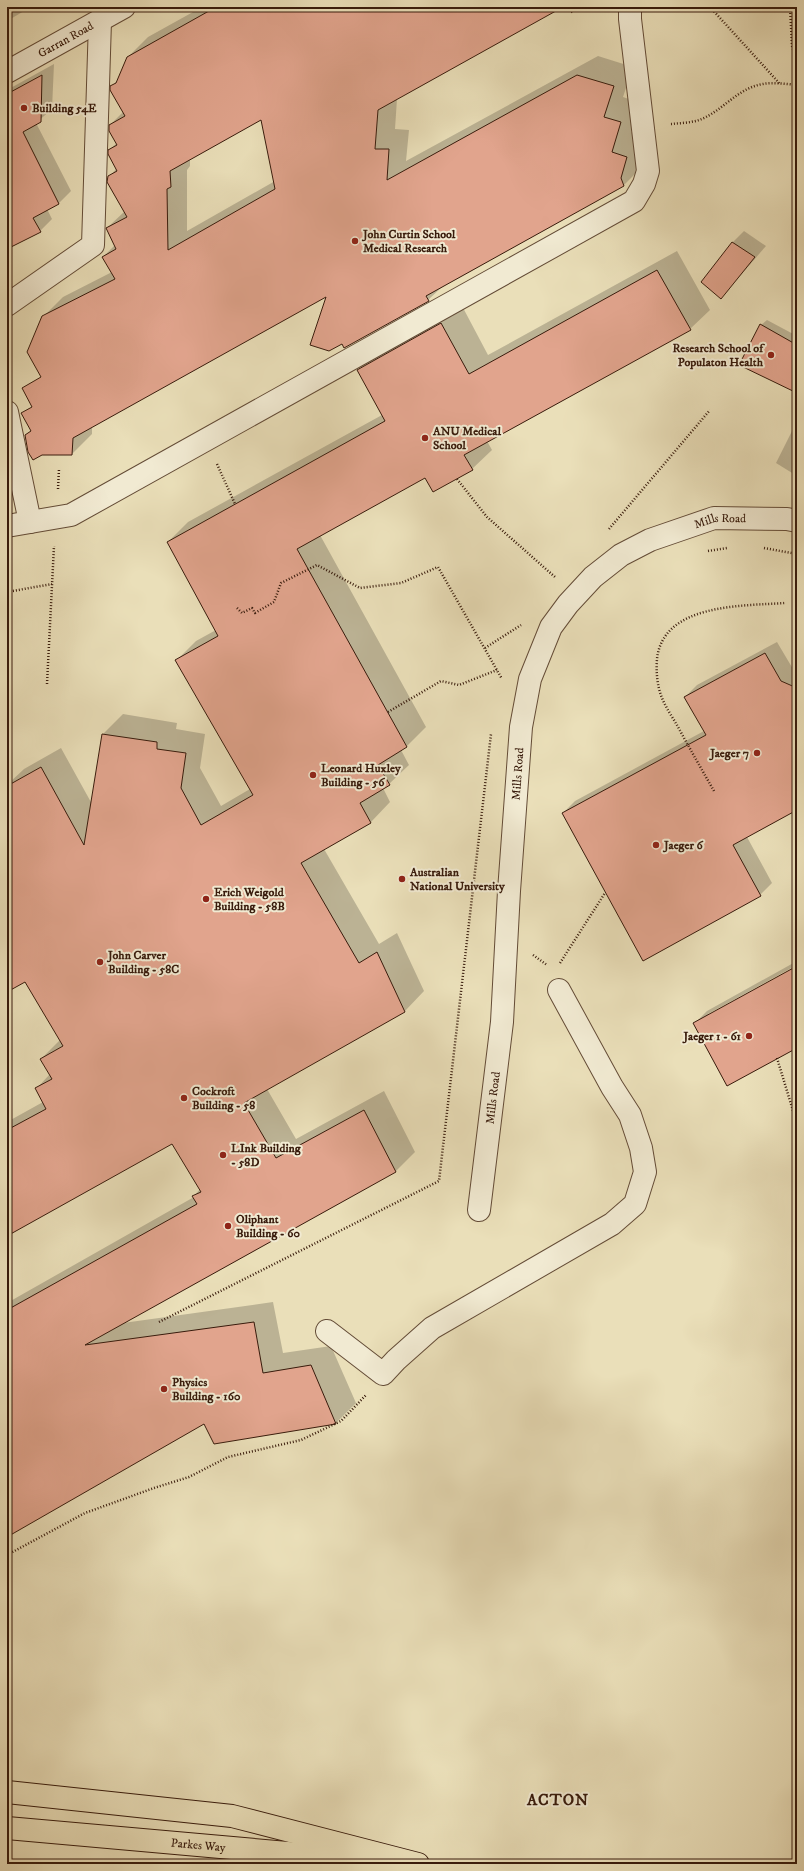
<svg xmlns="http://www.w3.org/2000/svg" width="804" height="1871" font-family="'IM FELL DW Pica',serif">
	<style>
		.shadow { fill: #0003; fill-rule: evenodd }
		.building { fill: #e1a48d; stroke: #381b0c; fill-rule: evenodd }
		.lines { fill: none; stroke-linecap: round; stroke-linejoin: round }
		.minor-casing { stroke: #644c37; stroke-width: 24 }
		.highway-casing { stroke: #381b0c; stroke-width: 24 }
		.path { stroke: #381b0c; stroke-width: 2.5; stroke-dasharray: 1 2; stroke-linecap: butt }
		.minor { stroke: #f1ead2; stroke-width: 22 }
		.highway { stroke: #eadfb9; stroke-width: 22 }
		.poi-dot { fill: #8f2418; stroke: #f1ead2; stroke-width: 1.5 }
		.labels { text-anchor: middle; stroke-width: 4; stroke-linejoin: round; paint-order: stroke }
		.street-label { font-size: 12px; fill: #381b0c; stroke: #f1ead2 }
		.poi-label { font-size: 12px; font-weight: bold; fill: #381b0c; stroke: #f1ead2; text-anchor: start }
		.district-label { font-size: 16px; font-weight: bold; letter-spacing: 1px; fill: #381b0c; stroke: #f1ead2 }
	</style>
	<rect width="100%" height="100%" fill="#eadfb9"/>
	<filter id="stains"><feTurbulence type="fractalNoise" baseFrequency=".005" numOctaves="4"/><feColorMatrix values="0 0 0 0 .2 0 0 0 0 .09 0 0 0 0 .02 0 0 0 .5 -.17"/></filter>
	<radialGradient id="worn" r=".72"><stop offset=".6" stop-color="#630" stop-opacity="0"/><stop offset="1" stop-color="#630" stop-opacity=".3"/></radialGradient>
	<g class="shadow">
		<path d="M 7,7 L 31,7 L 7,21 Z"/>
		<path d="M 202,7 L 561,7 L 397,99 L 395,129 L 409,130 L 406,161 L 598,56 L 633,67 L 623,97 L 640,103 L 631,132 L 646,137 L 644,165 L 624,185 L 442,287 L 428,300 L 328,295 L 92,426 L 92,434 L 72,454 L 26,435 L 46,415 L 43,317 L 63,297 L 112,272 L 103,257 L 115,245 L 107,228 L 125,211 L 109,177 L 117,168 L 109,150 L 117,143 L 110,125 L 123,112 L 111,87 L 118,80 L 128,57 L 148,37 ZM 261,119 L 275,181 L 187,231 L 187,170 L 190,166 L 190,159 Z"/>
		<path d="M 54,64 L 52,109 L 36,123 L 71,191 L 59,203 L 47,209 L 52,219 L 40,231 L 7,248 L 7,90 Z"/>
		<path d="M 744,231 L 766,246 L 721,298 L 733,242 Z"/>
		<path d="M 677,251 L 710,310 L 690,329 L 487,441 L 492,450 L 472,469 L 425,477 L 320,535 L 426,727 L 406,747 L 401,750 L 409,765 L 389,784 L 383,788 L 390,802 L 371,822 L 324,849 L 379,944 L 397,933 L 424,991 L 405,1011 L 267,1089 L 296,1139 L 384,1091 L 415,1152 L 396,1171 L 123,1323 L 273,1302 L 283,1353 L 331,1346 L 356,1403 L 336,1423 L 215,1443 L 205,1423 L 7,1535 L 7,1303 L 194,1197 L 194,1196 L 200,1189 L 173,1143 L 7,1235 L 7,1122 L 43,1102 L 36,1089 L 50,1074 L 41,1059 L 61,1039 L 25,981 L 7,991 L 7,785 L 24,769 L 61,748 L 92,804 L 103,734 L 123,714 L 177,723 L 176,729 L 205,734 L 200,768 L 221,806 L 250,789 L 177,660 L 196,641 L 216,630 L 168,542 L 188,522 L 382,415 L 358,370 L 378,351 L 461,304 L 488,355 Z"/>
		<path d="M 767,320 L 797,336 L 797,391 L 761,325 Z"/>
		<path d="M 797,421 L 797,476 L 776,463 Z"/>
		<path d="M 777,642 L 793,669 L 797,671 L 797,811 L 796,810 L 747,837 L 772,883 L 760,895 L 563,813 L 575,801 L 704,731 L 685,697 L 697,685 Z"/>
		<path d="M 797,961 L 797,965 L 708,1014 L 708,1016 L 797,967 L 797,1047 L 695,1023 L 707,1011 Z"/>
	</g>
	<g class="building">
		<path d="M 216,7 L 563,7 L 378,110 L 375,149 L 389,149 L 387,180 L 577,75 L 614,86 L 604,117 L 621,122 L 612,152 L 627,157 L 621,178 L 624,186 L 426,296 L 429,301 L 344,348 L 342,344 L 329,351 L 310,345 L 326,297 L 73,438 L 72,455 L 42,455 L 33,460 L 28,452 L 25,435 L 31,431 L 21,413 L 32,407 L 22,388 L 41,377 L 27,352 L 42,316 L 115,279 L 102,257 L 116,249 L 106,228 L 127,217 L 107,182 L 108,176 L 117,171 L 108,154 L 108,150 L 117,145 L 109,131 L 109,125 L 125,116 L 110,90 L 110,86 L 116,83 L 127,57 ZM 261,120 L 275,189 L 168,250 L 167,189 L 171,187 L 170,171 Z"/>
		<path d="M 42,75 L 41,122 L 23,132 L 59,204 L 33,218 L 41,232 L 7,249 L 7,94 Z"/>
		<path d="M 732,242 L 755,257 L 721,299 L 701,282 Z"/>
		<path d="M 657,270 L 691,330 L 464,455 L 473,470 L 433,492 L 425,478 L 297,549 L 407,747 L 378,765 L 390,785 L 360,803 L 371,823 L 301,863 L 359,963 L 377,952 L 405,1012 L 244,1103 L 276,1158 L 364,1110 L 396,1172 L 85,1345 L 254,1322 L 263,1373 L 311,1365 L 336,1424 L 214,1444 L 204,1424 L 7,1537 L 7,1310 L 197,1204 L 192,1196 L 201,1192 L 172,1144 L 7,1236 L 7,1130 L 46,1109 L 35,1088 L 52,1079 L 40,1059 L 63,1046 L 25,982 L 7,992 L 7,786 L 41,767 L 84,845 L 102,734 L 157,742 L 157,749 L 186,753 L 181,788 L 201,825 L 253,795 L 175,660 L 218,636 L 167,542 L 385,421 L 357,370 L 441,323 L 469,374 Z"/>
		<path d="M 760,324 L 797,345 L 797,393 L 739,365 Z"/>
		<path d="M 765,653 L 781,681 L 797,688 L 797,810 L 733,845 L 761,896 L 643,961 L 562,813 L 706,735 L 684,697 Z"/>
		<path d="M 797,966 L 797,1048 L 727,1086 L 693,1023 Z"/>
	</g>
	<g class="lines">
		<defs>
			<g id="minor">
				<path id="s1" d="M 7,72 L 124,7"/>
				<path d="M 7,305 L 93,245 L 100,21"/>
				<path d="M 7,412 L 30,522"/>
				<path d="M 7,526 L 71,515 L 634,201 L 644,184 L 648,171 L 630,19 L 630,7"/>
				<path id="s2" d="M 479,1210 L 502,1022 L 509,891 L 521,727 L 530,679 L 551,627 L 568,604 L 593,577 L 621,555 L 650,540 L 714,518 L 787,519 L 797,521"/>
				<path d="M 327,1331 L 383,1374 L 396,1360 L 432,1328 L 612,1224 L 635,1204 L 645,1172 L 641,1148 L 630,1115 L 612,1087 L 559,990"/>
			</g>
			<g id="highway">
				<path d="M 7,1792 L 232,1816 L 418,1864"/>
				<path id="s3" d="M 7,1828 L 356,1859"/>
			</g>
		</defs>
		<use href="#minor" class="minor-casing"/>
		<use href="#highway" class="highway-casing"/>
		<g class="path">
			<path d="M 710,7 L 780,84"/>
			<path d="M 790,7 L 792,46 L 797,62"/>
			<path d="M 571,12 L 582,7"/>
			<path d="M 671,124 C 680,123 690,123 699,120 C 722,112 737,88 763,84 C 773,82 786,84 797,85"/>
			<path d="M 217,464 L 235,504"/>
			<path d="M 457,479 L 487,517 L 555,577"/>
			<path d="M 58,489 L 59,469"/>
			<path d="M 609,529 L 710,410"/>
			<path d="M 764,548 L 797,554"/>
			<path d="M 708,551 L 727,548"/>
			<path d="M 7,592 L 52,584"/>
			<path d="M 237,608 L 242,613 L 252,608 L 255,613 L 274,602 L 281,583 L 317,565 L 360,588 L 401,583 L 438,567 L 502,679"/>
			<path d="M 485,648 L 521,625"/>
			<path d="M 47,684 L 54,546"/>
			<path d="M 388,712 L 441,681 L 459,685 L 497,670"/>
			<path d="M 714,791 C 702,770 690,749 678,727 C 673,718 666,708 662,698 C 657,686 656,671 657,659 C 663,603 743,606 785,603"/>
			<path d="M 533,955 L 547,965"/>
			<path d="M 560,963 L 605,893"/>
			<path d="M 777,1058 L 794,1114 L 797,1118"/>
			<path d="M 159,1322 L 439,1181 L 491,734"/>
			<path d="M 7,1555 L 85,1513 L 154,1488 L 189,1477 L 228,1457 L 301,1440 L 341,1421 L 366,1395"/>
		</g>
		<use href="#minor" class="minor"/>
		<use href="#highway" class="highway"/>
	</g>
	<g class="poi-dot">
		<circle cx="24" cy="108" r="4"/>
		<circle cx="355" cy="241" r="4"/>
		<circle cx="771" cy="355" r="4"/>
		<circle cx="425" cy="438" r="4"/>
		<circle cx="757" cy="753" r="4"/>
		<circle cx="313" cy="775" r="4"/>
		<circle cx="656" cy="845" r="4"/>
		<circle cx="402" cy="879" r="4"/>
		<circle cx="206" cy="899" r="4"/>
		<circle cx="100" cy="962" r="4"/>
		<circle cx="749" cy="1036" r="4"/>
		<circle cx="184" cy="1098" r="4"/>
		<circle cx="223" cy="1155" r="4"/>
		<circle cx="228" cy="1226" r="4"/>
		<circle cx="164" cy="1389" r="4"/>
	</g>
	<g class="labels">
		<g class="street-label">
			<text dy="4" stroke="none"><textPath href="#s1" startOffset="67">Garran Road</textPath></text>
			<text dy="4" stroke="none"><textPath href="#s2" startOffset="797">Mills Road</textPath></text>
			<text dy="4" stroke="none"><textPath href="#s2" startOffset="438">Mills Road</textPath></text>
			<text dy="4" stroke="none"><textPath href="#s2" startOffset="113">Mills Road</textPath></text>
			<text dy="4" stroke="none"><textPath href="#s3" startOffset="192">Parkes Way</textPath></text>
		</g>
		<g class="poi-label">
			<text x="32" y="112">Building 54E</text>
			<text x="363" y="238">John Curtin School<tspan x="363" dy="14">Medical Research</tspan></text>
			<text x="763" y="352" text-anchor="end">Research School of<tspan x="763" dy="14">Populaton Health</tspan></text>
			<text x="433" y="435">ANU Medical<tspan x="433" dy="14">School</tspan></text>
			<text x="749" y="757" text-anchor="end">Jaeger 7</text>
			<text x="321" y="772">Leonard Huxley<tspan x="321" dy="14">Building - 56</tspan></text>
			<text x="664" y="849">Jaeger 6</text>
			<text x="410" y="876">Australian<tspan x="410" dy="14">National University</tspan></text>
			<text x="214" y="896">Erich Weigold<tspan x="214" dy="14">Building - 58B</tspan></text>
			<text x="108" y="959">John Carver<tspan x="108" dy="14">Building - 58C</tspan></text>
			<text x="741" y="1040" text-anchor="end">Jaeger 1 - 61</text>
			<text x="192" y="1095">Cockroft<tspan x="192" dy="14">Building - 58</tspan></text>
			<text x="231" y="1152">LInk Building<tspan x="231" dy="14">- 58D</tspan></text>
			<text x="236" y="1223">Oliphant<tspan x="236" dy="14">Building - 60</tspan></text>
			<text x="172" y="1386">Physics<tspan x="172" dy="14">Building - 160</tspan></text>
		</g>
		<g class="district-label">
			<text x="558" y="1805">ACTON</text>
		</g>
	</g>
	<rect width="804" height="1871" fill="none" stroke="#eadfb9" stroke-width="24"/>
	<rect x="8" y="8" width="788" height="1855" fill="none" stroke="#381b0c" stroke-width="2"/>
	<rect x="12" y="12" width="780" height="1847" fill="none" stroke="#381b0c"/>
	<rect width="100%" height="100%" filter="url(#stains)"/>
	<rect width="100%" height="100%" fill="url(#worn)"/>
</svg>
